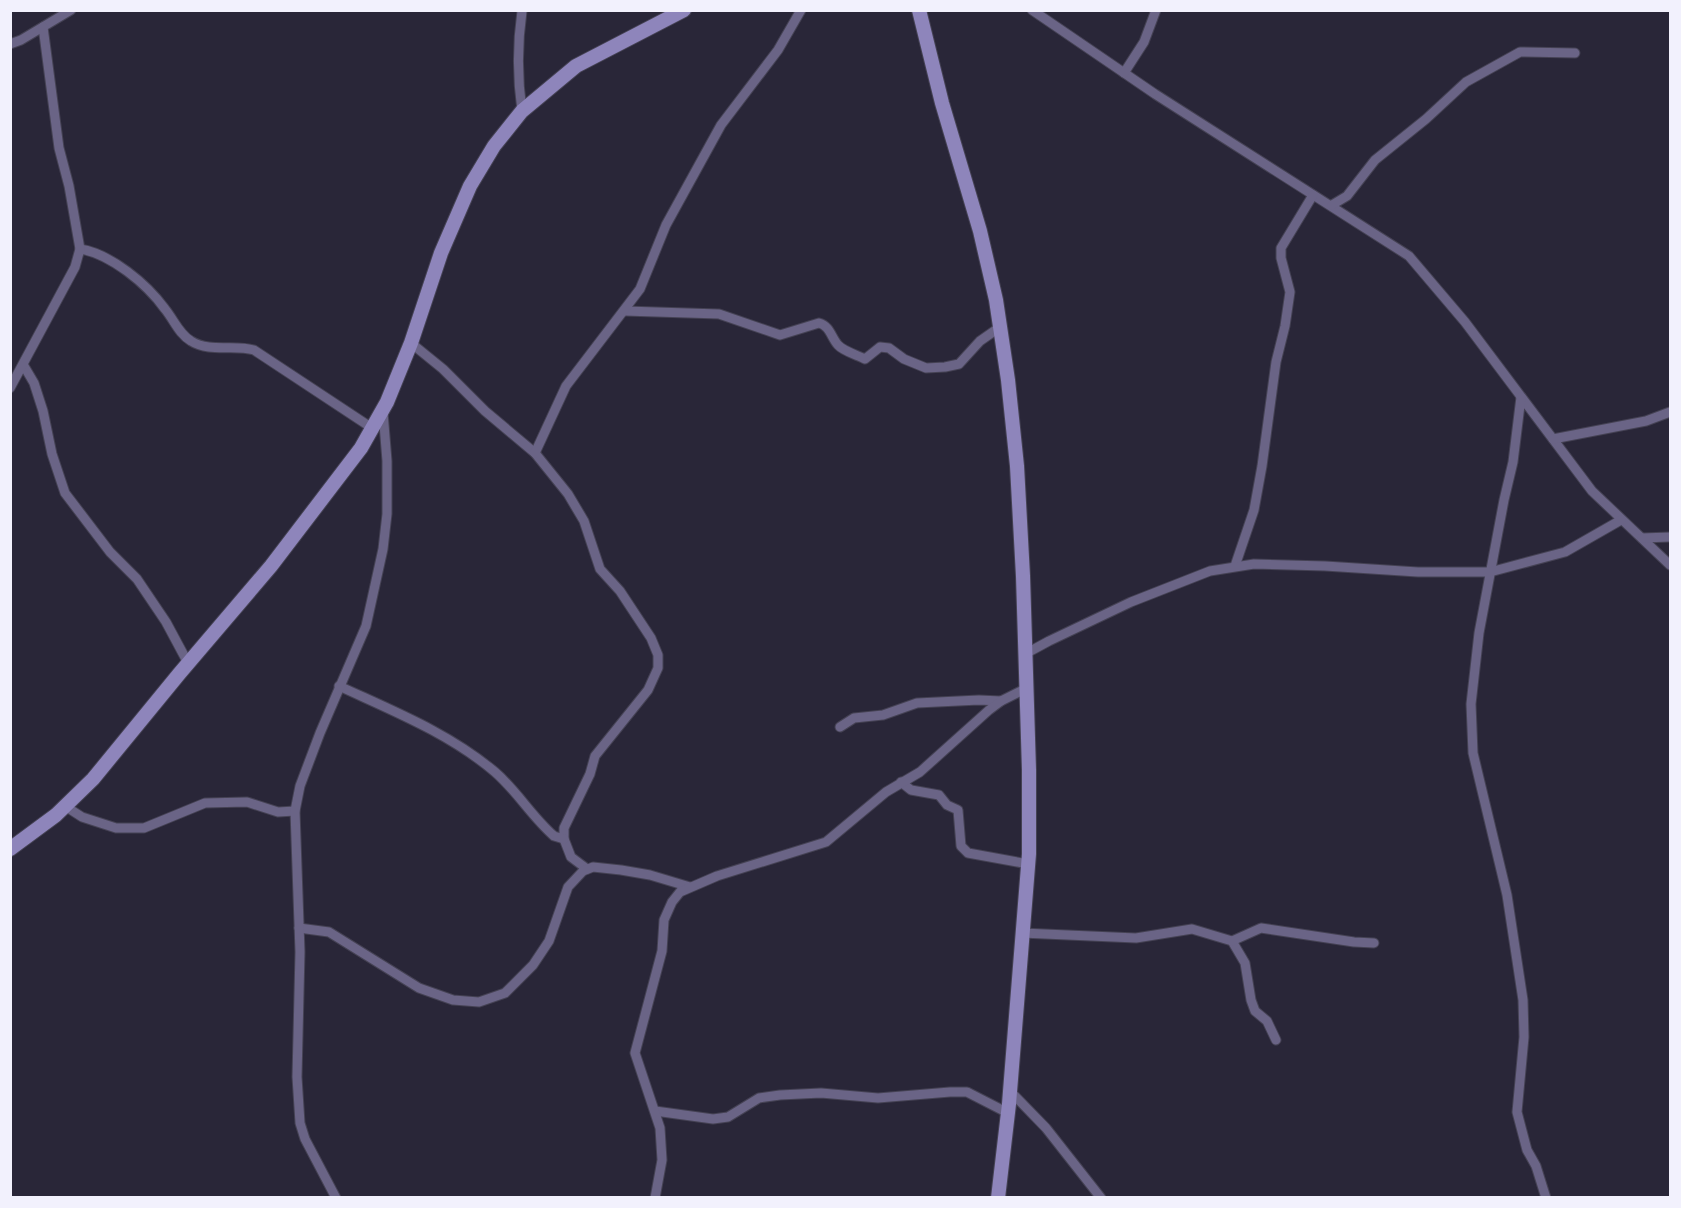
<svg xmlns="http://www.w3.org/2000/svg" width="1681" height="1208" font-family="Merriweather,serif">
	<style>
		.lines { fill: none; stroke-linecap: round; stroke-linejoin: round }
		.street-casing { stroke: #454254; stroke-width: 11 }
		.secondary-casing { stroke: #454254; stroke-width: 16 }
		.street { stroke: #6a6486; stroke-width: 9 }
		.secondary { stroke: #8e85bb; stroke-width: 14 }
	</style>
	<rect width="100%" height="100%" fill="#292638"/>
	<g class="lines">
		<defs>
			<g id="street">
				<path d="M 1032,10 L 1155,94 L 1409,256 L 1465,322 L 1592,491 L 1670,565"/>
				<path d="M 522,11 C 517,46 517,76 522,111"/>
				<path d="M 10,44 L 21,40 L 71,10"/>
				<path d="M 1124,73 L 1144,42 L 1156,10"/>
				<path d="M 1332,205 L 1347,196 L 1375,160 L 1426,119 L 1466,82 L 1520,52 L 1575,53"/>
				<path d="M 80,249 C 111,254 147,284 165,309 C 174,320 179,334 191,341 C 210,353 234,344 254,350 L 372,428"/>
				<path d="M 625,311 L 719,314 L 780,335 L 819,323 C 830,326 831,337 838,345 C 843,351 857,355 865,359 L 880,347 L 889,348 L 904,359 L 926,368 L 945,367 L 959,364 L 980,341 L 1000,327"/>
				<path d="M 411,343 L 443,369 L 485,411 L 535,453 L 568,494 L 584,521 L 600,569 L 620,591 L 651,638 L 658,655 L 658,668 L 648,690 L 595,756 L 590,774 L 564,828 L 564,839 L 571,857 L 587,869"/>
				<path d="M 24,366 L 34,383 L 43,411 L 52,454 L 65,493 L 110,552 L 137,579 L 166,622 L 188,663"/>
				<path d="M 10,388 L 75,267 L 80,249 L 69,186 L 59,148 L 43,27"/>
				<path d="M 1521,397 L 1513,462 L 1504,500 L 1479,633 L 1471,704 L 1473,753 L 1507,895 L 1523,1000 L 1524,1037 L 1517,1112 L 1527,1150 L 1536,1166 L 1546,1198"/>
				<path d="M 1553,439 L 1646,421 L 1670,412"/>
				<path d="M 535,453 L 566,386 L 640,289 L 666,225 L 721,125 L 778,50 L 801,10"/>
				<path d="M 1642,538 L 1670,537"/>
				<path d="M 1235,566 L 1254,510 L 1262,466 L 1276,362 L 1285,326 L 1290,292 L 1281,258 L 1281,248 L 1313,195"/>
				<path d="M 1025,654 L 1049,641 L 1131,602 L 1210,571 L 1254,564 L 1325,566 L 1418,572 L 1490,572 L 1565,552 L 1621,520"/>
				<path d="M 339,686 C 393,711 449,733 495,772 C 517,791 532,817 554,836 L 564,839"/>
				<path d="M 840,727 L 854,718 L 883,715 L 917,703 L 979,700 L 1001,701"/>
				<path d="M 901,782 L 911,790 L 939,795 L 947,805 L 958,810 L 961,846 L 968,853 L 1028,864"/>
				<path d="M 65,806 L 82,817 L 116,828 L 144,828 L 205,803 L 247,802 L 278,812 L 295,811"/>
				<path d="M 299,928 L 329,932 L 419,988 L 453,1000 L 479,1002 L 505,993 L 533,965 L 549,941 L 568,887 L 583,871 L 593,867 L 621,870 L 650,875 L 690,887"/>
				<path d="M 1022,933 L 1136,938 L 1192,929 L 1232,941 L 1245,963 L 1251,1000 L 1255,1011 L 1267,1021 L 1276,1040"/>
				<path d="M 1232,941 L 1261,928 L 1354,942 L 1374,943"/>
				<path d="M 1010,1091 L 1046,1128 L 1101,1198"/>
				<path d="M 655,1111 L 713,1119 L 728,1117 L 759,1098 L 780,1095 L 821,1093 L 878,1098 L 950,1092 L 967,1092 L 1008,1113"/>
				<path d="M 336,1198 L 305,1139 L 300,1123 L 297,1077 L 300,952 L 295,811 L 300,786 L 320,733 L 366,626 L 383,549 L 387,514 L 387,461 L 383,412"/>
				<path d="M 655,1198 L 662,1160 L 660,1128 L 635,1053 L 662,951 L 664,920 L 672,902 L 680,892 L 717,876 L 826,842 L 886,792 L 920,772 L 989,710 L 1001,701 L 1027,688"/>
			</g>
			<g id="secondary">
				<path d="M 919,10 L 942,103 L 980,231 L 996,300 L 1008,380 L 1017,466 L 1023,576 L 1029,770 L 1029,854 L 1009,1104 L 998,1198"/>
				<path d="M 10,849 L 56,815 L 93,779 L 179,674 L 271,566 L 361,448 L 387,402 L 411,343 L 441,253 L 470,186 L 494,146 L 522,111 L 576,66 L 684,10"/>
			</g>
		</defs>
		<use href="#street" class="street-casing"/>
		<use href="#secondary" class="secondary-casing"/>
		<use href="#street" class="street"/>
		<use href="#secondary" class="secondary"/>
	</g>
	<rect width="1681" height="1208" fill="none" stroke="#f2f1fd" stroke-width="24"/>
</svg>
